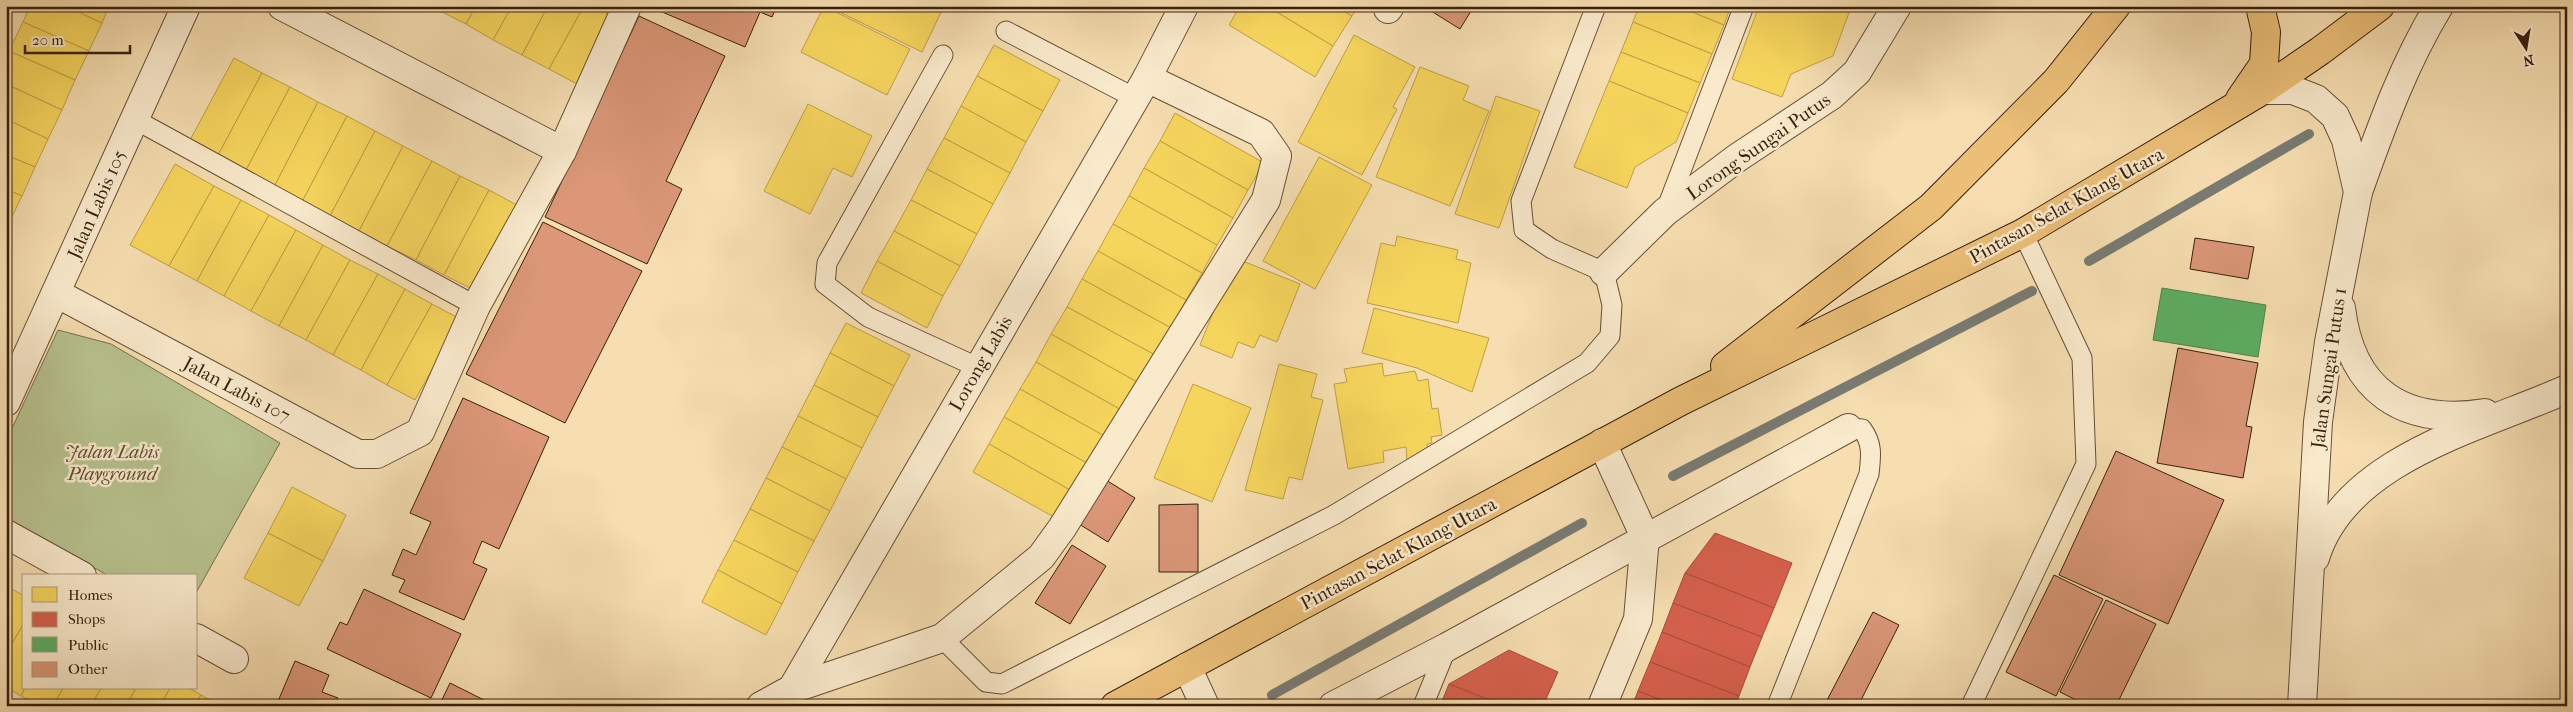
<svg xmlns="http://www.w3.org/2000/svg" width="2573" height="712" font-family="'IM FELL French Canon',serif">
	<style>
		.green { fill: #b7c28f; stroke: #78704e }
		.homes { fill: #f6d55c; stroke: #bd9e44 }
		.shops { fill: #d6604d; stroke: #a74c3a }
		.public { fill: #5aae61; stroke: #508348 }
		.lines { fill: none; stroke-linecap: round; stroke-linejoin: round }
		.stream { stroke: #797b74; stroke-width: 10 }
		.building { fill: #db9778; stroke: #391f0d }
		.lane-casing { stroke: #684f36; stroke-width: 21 }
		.street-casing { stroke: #684f36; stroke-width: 30 }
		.highway-casing { stroke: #391f0d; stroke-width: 30 }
		.lane { stroke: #f9eacc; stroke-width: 19 }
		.street { stroke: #f9eacc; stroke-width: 28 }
		.highway { stroke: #ebbf78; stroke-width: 28 }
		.labels { text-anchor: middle; stroke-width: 5; stroke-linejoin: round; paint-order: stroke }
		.street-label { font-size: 19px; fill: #391f0d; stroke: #f9eacc }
		.park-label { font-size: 19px; font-style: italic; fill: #5f5034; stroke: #f9eacc }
	</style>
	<rect width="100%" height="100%" fill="#f6deb1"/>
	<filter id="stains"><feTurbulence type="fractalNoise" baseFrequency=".004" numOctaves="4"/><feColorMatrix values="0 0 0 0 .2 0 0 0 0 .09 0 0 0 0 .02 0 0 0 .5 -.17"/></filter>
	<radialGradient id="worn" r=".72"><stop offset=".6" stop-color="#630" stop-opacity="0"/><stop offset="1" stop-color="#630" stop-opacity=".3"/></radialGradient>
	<path class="green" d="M 58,330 L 111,344 L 280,443 L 196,593 L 196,576 L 109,576 L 6,519 L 6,441 Z"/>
	<g class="homes">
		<path d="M 30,6 L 66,6 L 102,23 L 89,51 L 23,22 Z"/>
		<path d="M 66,6 L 109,6 L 102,23 Z"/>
		<path d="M 440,6 L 476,6 L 466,24 L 438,10 Z"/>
		<path d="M 476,6 L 512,6 L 493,40 L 466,24 Z"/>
		<path d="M 512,6 L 548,6 L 522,55 L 493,40 Z"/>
		<path d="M 548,6 L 584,6 L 549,69 L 522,55 Z"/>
		<path d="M 584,6 L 593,6 L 613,17 L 577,84 L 549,69 Z"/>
		<path d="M 824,6 L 910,49 L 887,95 L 801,52 Z"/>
		<path d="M 827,6 L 944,6 L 922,52 Z"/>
		<path d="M 1240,6 L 1267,6 L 1333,46 L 1315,77 L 1229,25 Z"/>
		<path d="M 1267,6 L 1336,6 L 1352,16 L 1333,46 Z"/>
		<path d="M 1336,6 L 1358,6 L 1352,16 Z"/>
		<path d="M 1639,6 L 1678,6 L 1724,25 L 1712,54 L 1633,22 Z"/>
		<path d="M 1678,6 L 1731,6 L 1724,25 Z"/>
		<path d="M 1759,6 L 1841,6 L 1850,10 L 1833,56 L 1791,74 L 1782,97 L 1732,79 Z"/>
		<path d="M 23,22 L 89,51 L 75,80 L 9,51 Z"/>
		<path d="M 1633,22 L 1712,54 L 1700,83 L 1621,52 Z"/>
		<path d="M 1354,35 L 1415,67 L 1393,107 L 1397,109 L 1362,175 L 1298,142 Z"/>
		<path d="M 994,45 L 1060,80 L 1043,111 L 977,76 Z"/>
		<path d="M 9,51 L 75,80 L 62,110 L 6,84 L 6,57 Z"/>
		<path d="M 1621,52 L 1700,83 L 1688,113 L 1609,81 Z"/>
		<path d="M 234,58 L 262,73 L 217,157 L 189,142 Z"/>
		<path d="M 1420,67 L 1469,86 L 1463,100 L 1489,111 L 1450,206 L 1376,177 Z"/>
		<path d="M 262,73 L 290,87 L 245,172 L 217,157 Z"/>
		<path d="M 977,76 L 1043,111 L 1026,142 L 961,106 Z"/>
		<path d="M 1609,81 L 1688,113 L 1676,142 L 1635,167 L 1627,188 L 1574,167 Z"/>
		<path d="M 6,84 L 62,110 L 48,139 L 6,119 Z"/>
		<path d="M 290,87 L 318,102 L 274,187 L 245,172 Z"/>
		<path d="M 1496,96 L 1540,111 L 1499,228 L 1455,214 Z"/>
		<path d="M 318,102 L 347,116 L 302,202 L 274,187 Z"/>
		<path d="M 808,104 L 872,136 L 852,177 L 833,168 L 810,214 L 764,191 Z"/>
		<path d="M 961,106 L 1026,142 L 1010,173 L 944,138 Z"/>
		<path d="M 1175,113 L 1264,163 L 1248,190 L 1160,141 Z"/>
		<path d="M 347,116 L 375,131 L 330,216 L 302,202 Z"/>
		<path d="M 6,119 L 48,139 L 35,167 L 6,155 Z"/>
		<path d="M 375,131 L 403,146 L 359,231 L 330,216 Z"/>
		<path d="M 944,138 L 1010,173 L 993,204 L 927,169 Z"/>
		<path d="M 1160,141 L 1248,190 L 1233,218 L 1144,168 Z"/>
		<path d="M 403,146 L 432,161 L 387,246 L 359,231 Z"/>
		<path d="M 6,155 L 35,167 L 22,196 L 6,189 Z"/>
		<path d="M 1319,157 L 1372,185 L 1315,289 L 1263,261 Z"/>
		<path d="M 432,161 L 460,176 L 416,260 L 387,246 Z"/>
		<path d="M 175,164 L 214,186 L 169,266 L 130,245 Z"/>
		<path d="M 1144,168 L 1233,218 L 1217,245 L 1129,196 Z"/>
		<path d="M 927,169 L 993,204 L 977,234 L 911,200 Z"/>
		<path d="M 460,176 L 489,190 L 444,275 L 416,260 Z"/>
		<path d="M 214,186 L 241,200 L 197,281 L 169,266 Z"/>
		<path d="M 6,189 L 22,196 L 8,225 L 6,224 Z"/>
		<path d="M 489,190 L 517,205 L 472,289 L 444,275 Z"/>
		<path d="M 1129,196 L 1217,245 L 1202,273 L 1113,224 Z"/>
		<path d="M 241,200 L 269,215 L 224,296 L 197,281 Z"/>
		<path d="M 911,200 L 977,234 L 960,266 L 894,231 Z"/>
		<path d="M 269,215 L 296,230 L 251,311 L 224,296 Z"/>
		<path d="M 1113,224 L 1202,273 L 1186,300 L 1098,251 Z"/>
		<path d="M 296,230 L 323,245 L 279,326 L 251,311 Z"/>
		<path d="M 894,231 L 960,266 L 943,296 L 877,261 Z"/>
		<path d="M 1397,236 L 1458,250 L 1456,259 L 1471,263 L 1458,323 L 1367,303 L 1381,243 L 1395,246 Z"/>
		<path d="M 323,245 L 350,260 L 306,340 L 279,326 Z"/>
		<path d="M 1098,251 L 1186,300 L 1171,328 L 1082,279 Z"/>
		<path d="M 1235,258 L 1300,284 L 1277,342 L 1260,335 L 1254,348 L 1238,342 L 1232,358 L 1200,345 Z"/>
		<path d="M 350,260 L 378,274 L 333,355 L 306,340 Z"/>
		<path d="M 877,261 L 943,296 L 927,328 L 861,293 Z"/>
		<path d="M 378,274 L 405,289 L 361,370 L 333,355 Z"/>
		<path d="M 1082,279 L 1171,328 L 1155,355 L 1067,307 Z"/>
		<path d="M 405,289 L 432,304 L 387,385 L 361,370 Z"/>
		<path d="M 432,304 L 460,319 L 415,400 L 387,385 Z"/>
		<path d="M 1067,307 L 1155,355 L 1139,383 L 1051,334 Z"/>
		<path d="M 1374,308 L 1489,338 L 1472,392 L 1417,368 L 1362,353 Z"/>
		<path d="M 846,323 L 910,355 L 894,386 L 830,353 Z"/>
		<path d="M 1051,334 L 1139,383 L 1123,411 L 1036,362 Z"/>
		<path d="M 830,353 L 894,386 L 878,417 L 814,385 Z"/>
		<path d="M 1036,362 L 1123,411 L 1108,438 L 1020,389 Z"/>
		<path d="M 1382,363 L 1384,376 L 1415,371 L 1418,381 L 1428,379 L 1432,409 L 1438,408 L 1442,435 L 1431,437 L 1432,443 L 1427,444 L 1429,457 L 1407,461 L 1406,447 L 1383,451 L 1384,462 L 1348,469 L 1334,384 L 1347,382 L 1344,369 Z"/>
		<path d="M 1279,364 L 1317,374 L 1311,397 L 1323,400 L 1302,480 L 1289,477 L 1283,499 L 1245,490 Z"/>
		<path d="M 1193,384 L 1251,408 L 1212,502 L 1154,478 Z"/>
		<path d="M 814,385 L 878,417 L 862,448 L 798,416 Z"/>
		<path d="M 1020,389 L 1108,438 L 1092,466 L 1004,417 Z"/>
		<path d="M 798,416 L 862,448 L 846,479 L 782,447 Z"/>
		<path d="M 1004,417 L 1092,466 L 1077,494 L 989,444 Z"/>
		<path d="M 989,444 L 1077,494 L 1061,521 L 973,472 Z"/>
		<path d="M 782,447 L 846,479 L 830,511 L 766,478 Z"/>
		<path d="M 766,478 L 830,511 L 814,541 L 750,509 Z"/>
		<path d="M 292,487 L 346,515 L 323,561 L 268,533 Z"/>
		<path d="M 750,509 L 814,541 L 798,572 L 734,540 Z"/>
		<path d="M 268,533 L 323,561 L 299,606 L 244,578 Z"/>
		<path d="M 734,540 L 798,572 L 782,604 L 718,570 Z"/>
		<path d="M 718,570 L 782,604 L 766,635 L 702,602 Z"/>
		<path d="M 7,586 L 24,596 L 24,623 L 6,654 Z"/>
		<path d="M 24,623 L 25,688 L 21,696 L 6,687 L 6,654 Z"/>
		<path d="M 25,688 L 63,688 L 53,706 L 39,706 L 21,696 Z"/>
		<path d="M 63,688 L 101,688 L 91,706 L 53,706 Z"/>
		<path d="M 101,688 L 136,688 L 126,706 L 91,706 Z"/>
		<path d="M 136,688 L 170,688 L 160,706 L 126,706 Z"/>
		<path d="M 170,688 L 189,688 L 201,695 L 194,706 L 160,706 Z"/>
		<path d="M 201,695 L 221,706 L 194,706 Z"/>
	</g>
	<g class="shops">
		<path d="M 1715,533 L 1792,563 L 1774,608 L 1685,573 Z"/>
		<path d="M 1685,573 L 1774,608 L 1762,637 L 1673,603 Z"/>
		<path d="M 1673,603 L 1762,637 L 1750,667 L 1662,632 Z"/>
		<path d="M 1662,632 L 1750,667 L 1739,696 L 1650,662 Z"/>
		<path d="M 1509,650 L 1558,672 L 1543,706 L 1505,706 L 1449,684 Z"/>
		<path d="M 1650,662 L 1739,696 L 1735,706 L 1676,706 L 1638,691 Z"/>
		<path d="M 1449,684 L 1505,706 L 1440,706 Z"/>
		<path d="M 1638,691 L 1676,706 L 1632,706 Z"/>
	</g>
	<path class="public" d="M 2162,288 L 2266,305 L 2258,357 L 2153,340 Z"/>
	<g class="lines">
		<g class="stream">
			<path d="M 2089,261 L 2309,134"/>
			<path d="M 1673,476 L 2032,291"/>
			<path d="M 1272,695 L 1582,523"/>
		</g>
	</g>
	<g class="building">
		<path d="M 648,6 L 777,6 L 772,17 L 760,12 L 745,47 Z"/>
		<path d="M 1423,6 L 1474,6 L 1460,29 Z"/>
		<path d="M 639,16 L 725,56 L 666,181 L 682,189 L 647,264 L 545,217 Z"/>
		<path d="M 543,222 L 642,271 L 565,423 L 466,374 Z"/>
		<path d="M 2195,238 L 2254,247 L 2248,279 L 2190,269 Z"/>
		<path d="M 2178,348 L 2258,363 L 2246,426 L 2252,427 L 2243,478 L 2157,463 Z"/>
		<path d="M 463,398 L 549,437 L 499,549 L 482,541 L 473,563 L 487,569 L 464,620 L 399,592 L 405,580 L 392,575 L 403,549 L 416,555 L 431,522 L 410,513 Z"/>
		<path d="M 2116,451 L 2224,500 L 2168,624 L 2059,575 Z"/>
		<path d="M 1106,480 L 1135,498 L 1108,542 L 1079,524 Z"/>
		<path d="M 1198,504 L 1198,572 L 1159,572 L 1159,505 Z"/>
		<path d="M 1072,545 L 1106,566 L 1070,624 L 1035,603 Z"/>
		<path d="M 2054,575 L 2103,599 L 2056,696 L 2006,672 Z"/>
		<path d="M 364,589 L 461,634 L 431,698 L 327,649 L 340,622 L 347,625 Z"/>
		<path d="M 2106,600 L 2156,624 L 2116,706 L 2088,706 L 2060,692 Z"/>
		<path d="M 1873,612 L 1899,625 L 1858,706 L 1824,706 Z"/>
		<path d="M 295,661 L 329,675 L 322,692 L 338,698 L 334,706 L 276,706 Z"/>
		<path d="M 450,683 L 496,706 L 439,706 Z"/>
	</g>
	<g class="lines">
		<defs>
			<g id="lane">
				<path d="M 1006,31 L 1135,98"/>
				<path d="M 943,55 L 827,263 L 825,284 L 868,317 L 977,367"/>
				<path d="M 134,119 L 476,306"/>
				<path d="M 1666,210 L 1744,6"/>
				<path d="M 942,638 L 986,682 L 1002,684 L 1334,515 L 1587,363 L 1610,336 L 1612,305 L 1604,272 L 1552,249 L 1524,230 L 1521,201 L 1596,6"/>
				<path d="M 1423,706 L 1447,647"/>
				<path d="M 1777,706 L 1869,474 C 1871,456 1873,444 1862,429 L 1848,428"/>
				<path d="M 1971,706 L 2086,464 L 2082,358 L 2023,233"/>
			</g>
			<g id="street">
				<path d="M 282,6 L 562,151"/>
				<path d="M 1388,9 L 1390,6"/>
				<path d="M 2263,90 L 2293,90 L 2316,99 L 2335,116 L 2346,140 L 2358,192 L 2329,342 L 2318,422 L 2302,706"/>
				<path d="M 2358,192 C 2381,128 2403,65 2439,6"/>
				<path d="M 1604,272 L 1665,212 L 1737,158 L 1832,95 L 1857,72 L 1897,6"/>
				<path d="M 56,293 L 358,454 L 377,454 L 420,432 L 476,306 L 562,151 L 627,6"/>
				<path d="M 2341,308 C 2351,391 2403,426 2485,413"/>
				<path d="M 6,402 L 186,6"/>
				<path d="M 6,534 L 82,576"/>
				<path d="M 2315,558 C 2345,458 2483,427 2567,389"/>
				<path d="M 196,638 L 234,659"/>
				<path d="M 1187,667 L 1205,706"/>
				<path d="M 792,689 L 942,638 L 1041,557 L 1062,528 L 1266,200 L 1277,156 L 1261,133 L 1147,78"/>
				<path d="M 761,706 L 792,689 L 1147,78 L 1184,6"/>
				<path d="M 1333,706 L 1447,647 L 1848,428"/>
				<path d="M 1602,706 L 1638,619 L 1645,537 L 1602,443"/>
			</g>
			<g id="highway">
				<path d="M 2240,99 L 2264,64 L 2266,32 L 2260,6"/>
				<path d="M 1725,366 L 1931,207 L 2056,81 L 2116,6"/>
				<path d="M 1115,706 L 1681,401 L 2023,233 L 2263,90 L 2320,51 L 2380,6"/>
			</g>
		</defs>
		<use href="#lane" class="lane-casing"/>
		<use href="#street" class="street-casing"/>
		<use href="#highway" class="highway-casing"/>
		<use href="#lane" class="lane"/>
		<use href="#street" class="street"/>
		<use href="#highway" class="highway"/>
	</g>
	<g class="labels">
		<g class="street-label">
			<text transform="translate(1758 146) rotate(-35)" y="7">Lorong Sungai Putus</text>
			<text transform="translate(96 204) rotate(-66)" y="7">Jalan Labis 105</text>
			<text transform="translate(2066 205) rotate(-29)" y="7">Pintasan Selat Klang Utara</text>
			<text transform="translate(980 363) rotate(-60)" y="7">Lorong Labis</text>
			<text transform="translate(2328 368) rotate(-82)" y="7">Jalan Sungai Putus 1</text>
			<text transform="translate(237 389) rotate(28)" y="7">Jalan Labis 107</text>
			<text transform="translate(1398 553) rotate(-28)" y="7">Pintasan Selat Klang Utara</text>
		</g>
		<g class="park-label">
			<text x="112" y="458">Jalan Labis<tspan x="112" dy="22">Playground</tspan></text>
		</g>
	</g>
	<rect width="2573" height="712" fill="none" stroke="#f6deb1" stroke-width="25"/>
	<rect x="8" y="8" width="2558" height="697" fill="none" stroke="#391f0d" stroke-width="2.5"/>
	<rect x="12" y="12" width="2548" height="687" fill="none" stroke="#391f0d"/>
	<rect x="22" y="574" width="175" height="115" fill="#f9eacc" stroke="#ac9980"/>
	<rect x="32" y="587" width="25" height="15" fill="#f6d55c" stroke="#ac9980"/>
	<text x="68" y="600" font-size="15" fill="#391f0d">Homes</text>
	<rect x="32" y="612" width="25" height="15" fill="#d6604d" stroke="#ac9980"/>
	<text x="68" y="624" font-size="15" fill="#391f0d">Shops</text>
	<rect x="32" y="637" width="25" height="15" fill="#5aae61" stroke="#ac9980"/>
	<text x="68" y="650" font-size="15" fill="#391f0d">Public</text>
	<rect x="32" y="662" width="25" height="15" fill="#db9778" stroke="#ac9980"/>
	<text x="68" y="674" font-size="15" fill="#391f0d">Other</text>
	<g transform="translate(2526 48) rotate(168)" stroke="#f9eacc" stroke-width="4" paint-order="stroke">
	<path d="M0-4L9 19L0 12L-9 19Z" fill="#391f0d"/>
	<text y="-8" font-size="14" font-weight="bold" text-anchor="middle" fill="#391f0d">N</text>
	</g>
	<path d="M25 45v8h105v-8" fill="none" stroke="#391f0d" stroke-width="2.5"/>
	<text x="32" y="45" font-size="15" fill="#391f0d" stroke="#f9eacc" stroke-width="4" paint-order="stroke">20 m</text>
	<rect width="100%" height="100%" filter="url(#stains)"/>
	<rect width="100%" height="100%" fill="url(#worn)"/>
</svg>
